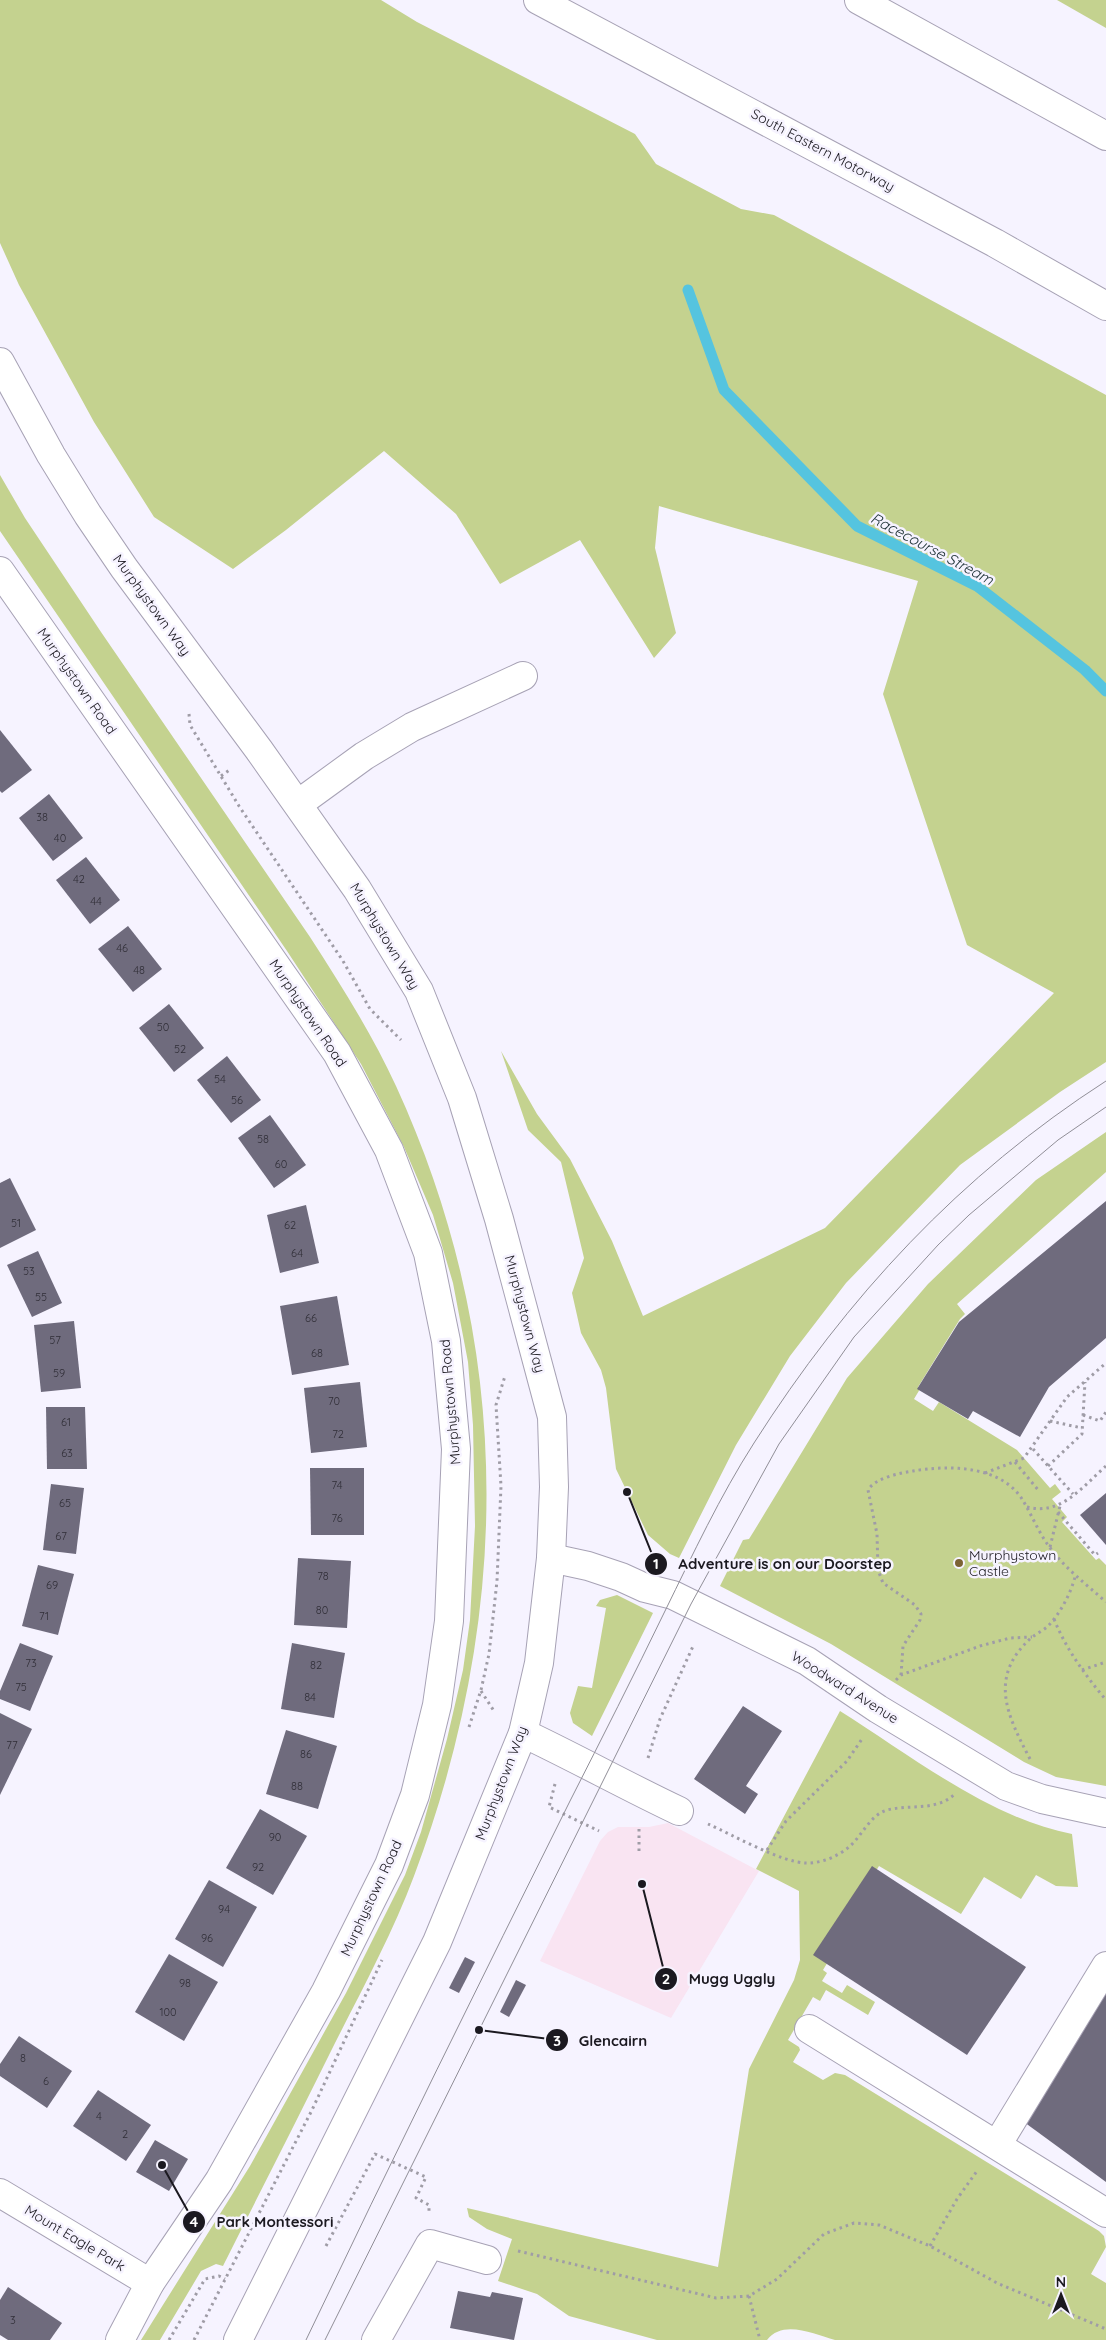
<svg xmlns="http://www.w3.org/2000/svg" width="1106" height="2340" font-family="Quicksand,sans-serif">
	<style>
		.commercial { fill: #f9e4f2 }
		.green { fill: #c4d28f }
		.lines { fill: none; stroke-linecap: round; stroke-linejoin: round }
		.stream { stroke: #55c4df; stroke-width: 11 }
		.building { fill: #6f6b7d }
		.minor-casing { stroke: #a7a2b5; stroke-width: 30 }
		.highway-casing { stroke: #a7a2b5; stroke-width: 30 }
		.path { stroke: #9f9ca6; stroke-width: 3; stroke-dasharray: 2.5 4; stroke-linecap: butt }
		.minor { stroke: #fff; stroke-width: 28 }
		.highway { stroke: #fff; stroke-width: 28 }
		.tram { stroke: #908e97; stroke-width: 1 }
		.poi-dot { fill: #7c6334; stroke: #f6f3ff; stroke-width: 2 }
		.labels { text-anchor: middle; stroke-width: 5; stroke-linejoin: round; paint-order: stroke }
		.number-label { font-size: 11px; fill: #302e37 }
		.street-label { font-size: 14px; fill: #1b1920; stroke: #f6f3ff }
		.poi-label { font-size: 14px; fill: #1b1920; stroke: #f6f3ff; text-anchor: start }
		.water-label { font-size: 15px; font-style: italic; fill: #1c3035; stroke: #f6f3ff }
		.leader { fill: none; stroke: #1b1920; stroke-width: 2 }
		.callout-dot { fill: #1b1920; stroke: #f6f3ff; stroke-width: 2 }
		.mark-label { font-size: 15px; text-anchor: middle; font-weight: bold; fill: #fff }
		.callout-label { font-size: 15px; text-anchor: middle; font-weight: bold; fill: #1b1920; stroke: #f6f3ff; stroke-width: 5; stroke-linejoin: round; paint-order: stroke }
	</style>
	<rect width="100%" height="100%" fill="#f6f3ff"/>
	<path class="commercial" d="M 668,1823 L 759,1871 L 671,2018 L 540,1961 L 600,1841 L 608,1832 L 618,1827 L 649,1827 Z"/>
	<g class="green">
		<path d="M 0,0 L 381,0 L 417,22 L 635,134 L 656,164 L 741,209 L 774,215 L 1106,395 L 1106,1062 L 1060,1092 L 960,1165 L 846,1283 L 790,1356 L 736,1445 L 679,1558 L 670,1554 L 648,1535 L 616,1469 L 606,1388 L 601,1370 L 581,1333 L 572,1293 L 584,1258 L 561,1162 L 528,1130 L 501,1051 L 537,1114 L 570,1159 L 612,1241 L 643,1316 L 825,1228 L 1054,993 L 967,945 L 883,694 L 918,581 L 659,506 L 655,548 L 676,633 L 654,658 L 580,540 L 500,584 L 456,514 L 384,451 L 286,530 L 233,569 L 154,517 L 94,422 L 19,285 L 0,243 Z"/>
		<path d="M 1057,0 L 1106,0 L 1106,28 Z"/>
		<path d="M 0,475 L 25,518 L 101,632 L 310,937 C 341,985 372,1034 396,1086 C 514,1343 513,1613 414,1876 C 393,1932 362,1990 335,2043 C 298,2118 260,2192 223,2266 L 216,2264 L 201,2271 L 160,2340 L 141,2340 L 250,2166 L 346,1993 L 405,1875 L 421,1832 L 447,1739 L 463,1670 L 470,1620 L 475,1526 L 473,1425 L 468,1362 L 453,1283 L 433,1215 L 404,1147 L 361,1064 L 287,951 L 0,531 Z"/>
		<path d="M 1106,1132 L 1106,1172 L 957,1304 L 965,1314 L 960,1319 L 918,1387 L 920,1389 L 914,1399 L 933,1411 L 939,1402 L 1017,1450 L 1050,1488 L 1055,1484 L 1061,1492 L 1052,1499 L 1067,1517 L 1062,1522 L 1096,1560 L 1099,1558 L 1106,1565 L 1106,1786 L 1056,1777 L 1024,1762 L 831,1644 L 720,1586 L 743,1540 L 749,1539 L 754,1531 L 847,1378 L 928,1284 L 1036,1180 Z"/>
		<path d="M 617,1595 L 653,1613 L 592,1736 L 573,1723 L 570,1713 L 578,1686 L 592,1688 L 606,1608 L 596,1606 L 600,1600 Z"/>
		<path d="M 840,1711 C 910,1755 991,1819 1072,1834 L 1078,1887 L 1056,1886 L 1036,1875 L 1021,1899 L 984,1877 L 961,1914 L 879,1866 L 849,1915 L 847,1930 L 823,1970 L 827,1973 L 822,1981 L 842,1993 L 847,1985 L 875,2002 L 868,2015 L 826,1990 L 820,2001 L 813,1997 L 788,2040 L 799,2047 L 800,2050 L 793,2062 L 823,2080 L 835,2073 L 845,2075 L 1099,2231 L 1104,2236 L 1106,2247 L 1091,2274 L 1106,2283 L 1106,2340 L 835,2340 C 814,2334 783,2319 767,2340 L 657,2340 L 569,2316 L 537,2294 L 498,2281 L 512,2239 L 487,2229 L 469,2217 L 467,2208 L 718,2267 L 749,2069 L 794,1980 L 800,1960 L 799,1891 L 756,1869 Z"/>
	</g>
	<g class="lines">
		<path class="stream" d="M 688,290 L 724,390 L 857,526 L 977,586 L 1085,670 L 1106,691"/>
	</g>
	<g class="building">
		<path d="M 0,730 L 32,770 L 2,793 L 0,791 Z"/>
		<path d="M 49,794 L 83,838 L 53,861 L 19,818 Z"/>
		<path d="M 86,857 L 120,900 L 90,924 L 56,880 Z"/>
		<path d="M 128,926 L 162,969 L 133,992 L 98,949 Z"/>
		<path d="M 169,1004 L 204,1048 L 174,1072 L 139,1028 Z"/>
		<path d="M 227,1056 L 261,1100 L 231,1123 L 197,1080 Z"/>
		<path d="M 270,1115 L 306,1165 L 274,1188 L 238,1138 Z"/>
		<path d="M 10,1178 L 36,1230 L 0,1248 L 0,1183 Z"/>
		<path d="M 1106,1201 L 1106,1338 L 1049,1387 L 1020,1437 L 973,1411 L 968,1419 L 917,1389 L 959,1322 Z"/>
		<path d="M 306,1205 L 319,1263 L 280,1273 L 267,1215 Z"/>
		<path d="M 38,1251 L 62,1303 L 32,1317 L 7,1265 Z"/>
		<path d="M 337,1296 L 349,1365 L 292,1375 L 280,1306 Z"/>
		<path d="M 74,1321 L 81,1388 L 41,1392 L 34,1325 Z"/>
		<path d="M 360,1382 L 367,1447 L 311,1453 L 304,1388 Z"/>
		<path d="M 46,1407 L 85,1407 L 87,1469 L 47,1469 Z"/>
		<path d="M 310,1468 L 364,1468 L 364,1535 L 311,1535 Z"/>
		<path d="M 51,1484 L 84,1488 L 76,1554 L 43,1550 Z"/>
		<path d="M 1106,1493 L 1106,1545 L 1080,1515 Z"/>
		<path d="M 298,1558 L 351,1561 L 347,1628 L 294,1625 Z"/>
		<path d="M 38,1565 L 74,1574 L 58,1635 L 22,1626 Z"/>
		<path d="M 20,1643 L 53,1656 L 30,1711 L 0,1699 L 0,1691 Z"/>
		<path d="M 292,1643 L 345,1653 L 334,1718 L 281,1709 Z"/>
		<path d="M 743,1706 L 782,1731 L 746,1786 L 758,1794 L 745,1814 L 694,1779 Z"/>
		<path d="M 0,1713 L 32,1729 L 0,1795 Z"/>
		<path d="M 286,1730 L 337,1746 L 318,1809 L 266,1794 Z"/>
		<path d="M 260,1809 L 307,1836 L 273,1895 L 226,1868 Z"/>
		<path d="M 872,1866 L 1026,1967 L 967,2055 L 813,1955 Z"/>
		<path d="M 209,1880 L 257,1907 L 223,1967 L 175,1939 Z"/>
		<path d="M 169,1954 L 218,1982 L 184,2041 L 135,2012 Z"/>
		<path d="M 465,1957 L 475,1962 L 459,1993 L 449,1988 Z"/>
		<path d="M 516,1980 L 526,1985 L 509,2017 L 500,2012 Z"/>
		<path d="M 1106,1988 L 1106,2182 L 1024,2122 Z"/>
		<path d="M 19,2036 L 72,2071 L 47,2108 L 0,2076 L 0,2064 Z"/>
		<path d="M 98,2090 L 151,2125 L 126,2161 L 73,2126 Z"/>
		<path d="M 155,2140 L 188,2159 L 169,2191 L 136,2172 Z"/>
		<path d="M 8,2287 L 62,2323 L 50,2340 L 8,2340 L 0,2335 L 0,2300 Z"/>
		<path d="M 458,2291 L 490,2297 L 492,2292 L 523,2298 L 514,2340 L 450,2328 Z"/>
	</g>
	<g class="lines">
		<defs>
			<g id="minor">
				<path d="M 0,362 L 51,455 L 88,515 L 124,568 L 259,750 L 357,889 L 419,991 L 462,1098 L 499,1219 L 552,1417 L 554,1487 L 551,1558 L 539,1663 L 523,1733 L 437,1942 L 238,2340"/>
				<path d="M 0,571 L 337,1053 L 389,1150 L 428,1253 L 446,1341 L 456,1449 L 449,1621 L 437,1705 L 415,1795 L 389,1865 L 326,1991 L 219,2181 L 150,2283 L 120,2340"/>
				<path d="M 298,804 L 364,756 L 412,727 L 523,676"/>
				<path d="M 551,1558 L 588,1566 L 621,1577 L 645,1588 L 673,1595 L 807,1661 L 878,1709 L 1006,1786 L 1042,1799 L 1106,1813"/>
				<path d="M 523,1733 C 576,1758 626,1786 679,1811"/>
				<path d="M 809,2029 L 1106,2213"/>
				<path d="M 997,2145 L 1106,1966"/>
				<path d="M 0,2193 L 150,2283"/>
				<path d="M 376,2340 L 430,2244 L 487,2260"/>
			</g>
			<g id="highway">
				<path d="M 538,0 L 995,243 L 1106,306"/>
				<path d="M 859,0 L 1106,136"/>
			</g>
		</defs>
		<use href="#minor" class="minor-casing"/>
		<use href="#highway" class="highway-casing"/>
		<g class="path">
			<path d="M 189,714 L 190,725 L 239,806 L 343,961 L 370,1009 L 401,1040"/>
			<path d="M 221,776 L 231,769"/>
			<path d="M 1083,1415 L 1100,1421 L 1106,1412"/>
			<path d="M 1050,1421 L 1082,1428"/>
			<path d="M 1033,1449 L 1073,1494"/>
			<path d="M 1015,1462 L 1039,1491"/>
			<path d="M 1048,1466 L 1082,1434 L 1085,1382"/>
			<path d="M 985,1473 L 1024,1458 L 1067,1397 L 1106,1363"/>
			<path d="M 1027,1507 C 1061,1516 1082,1487 1106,1466"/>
			<path d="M 1058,1512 L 1095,1555 L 1098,1553"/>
			<path d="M 1050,1547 L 1060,1506"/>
			<path d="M 1054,1619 C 1066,1649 1085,1675 1106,1700"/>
			<path d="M 1082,1670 L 1106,1662"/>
			<path d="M 901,1675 L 903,1646 L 920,1620 L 921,1614 L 915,1605 L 883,1583 L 878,1570 L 877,1534 L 868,1490 C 875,1478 900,1473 913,1471 C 948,1465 1000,1465 1022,1499 C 1032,1515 1039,1534 1051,1549 C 1067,1570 1086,1584 1106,1602"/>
			<path d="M 896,1680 L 901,1675 L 980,1646 L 1010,1638 L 1032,1637"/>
			<path d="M 481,1691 L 494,1711"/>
			<path d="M 469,1727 L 481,1690 L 489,1654 L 497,1581 L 501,1486 L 496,1405 L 505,1376"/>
			<path d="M 648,1758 L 660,1719 L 694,1644"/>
			<path d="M 1030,1759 C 1007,1715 988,1677 1031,1638 C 1036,1634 1042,1631 1047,1627 C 1060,1614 1070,1595 1075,1577"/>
			<path d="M 555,1784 L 549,1807 L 599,1831"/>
			<path d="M 708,1824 C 733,1835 782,1863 807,1863 C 823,1863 838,1856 849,1847 C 862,1836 870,1815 887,1810 C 910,1804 937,1812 956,1793"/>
			<path d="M 639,1829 L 639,1852"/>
			<path d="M 767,1850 L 786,1821 L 847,1761 L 862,1739"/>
			<path d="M 326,2246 L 375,2154 L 426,2177 L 416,2198 L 429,2205 L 429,2211"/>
			<path d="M 930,2246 L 957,2199 L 977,2171"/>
			<path d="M 518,2251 L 716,2298 L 749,2296 L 777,2279 L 824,2234 L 854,2223 L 879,2225 L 930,2246 L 997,2283 L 1106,2329"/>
			<path d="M 749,2296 L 760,2340"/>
			<path d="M 169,2340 L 205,2279 L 219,2276 L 225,2279"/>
			<path d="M 194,2340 L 312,2110 L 382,1960"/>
		</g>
		<use href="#minor" class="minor"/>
		<use href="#highway" class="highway"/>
		<g class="tram">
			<path d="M 306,2340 C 392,2159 481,1980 570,1801 C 602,1738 634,1675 665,1611 C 693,1554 720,1496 754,1443 C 847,1297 960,1175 1106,1081"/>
			<path d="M 325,2340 L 691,1604 L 779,1444 L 854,1337 L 938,1245 L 969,1215 L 1058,1140 L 1106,1107"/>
		</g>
	</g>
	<circle class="poi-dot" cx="959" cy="1563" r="5"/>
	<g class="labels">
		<g class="number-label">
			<text x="42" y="821">38</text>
			<text x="60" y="842">40</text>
			<text x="79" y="883">42</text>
			<text x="96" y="905">44</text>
			<text x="122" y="952">46</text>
			<text x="139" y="974">48</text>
			<text x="163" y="1031">50</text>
			<text x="180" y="1053">52</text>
			<text x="220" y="1083">54</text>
			<text x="237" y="1104">56</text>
			<text x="263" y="1143">58</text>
			<text x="281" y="1168">60</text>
			<text x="16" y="1227">51</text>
			<text x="290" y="1229">62</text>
			<text x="297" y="1257">64</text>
			<text x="29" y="1275">53</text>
			<text x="41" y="1301">55</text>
			<text x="311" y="1322">66</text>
			<text x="55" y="1344">57</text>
			<text x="317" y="1357">68</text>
			<text x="59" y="1377">59</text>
			<text x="334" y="1405">70</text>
			<text x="66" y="1426">61</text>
			<text x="338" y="1438">72</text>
			<text x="67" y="1457">63</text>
			<text x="337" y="1489">74</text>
			<text x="65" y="1507">65</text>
			<text x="337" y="1522">76</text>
			<text x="61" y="1540">67</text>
			<text x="323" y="1580">78</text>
			<text x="52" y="1589">69</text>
			<text x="322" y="1614">80</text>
			<text x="44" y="1620">71</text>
			<text x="31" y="1667">73</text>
			<text x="316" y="1669">82</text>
			<text x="21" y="1691">75</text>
			<text x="310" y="1701">84</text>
			<text x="12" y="1749">77</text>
			<text x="306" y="1758">86</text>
			<text x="297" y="1790">88</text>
			<text x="275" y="1841">90</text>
			<text x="258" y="1871">92</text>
			<text x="224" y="1913">94</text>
			<text x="207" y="1942">96</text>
			<text x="185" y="1987">98</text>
			<text x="168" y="2016">100</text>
			<text x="23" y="2062">8</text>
			<text x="46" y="2085">6</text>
			<text x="99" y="2120">4</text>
			<text x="125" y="2138">2</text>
			<text x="13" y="2324">3</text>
		</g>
		<g class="street-label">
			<text transform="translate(823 150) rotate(28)" y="5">South Eastern Motorway</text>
			<text transform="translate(152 605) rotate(54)" y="5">Murphystown Way</text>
			<text transform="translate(77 681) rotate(55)" y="5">Murphystown Road</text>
			<text transform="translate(385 936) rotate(59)" y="5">Murphystown Way</text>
			<text transform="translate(308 1013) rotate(56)" y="5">Murphystown Road</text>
			<text transform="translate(525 1314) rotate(75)" y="5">Murphystown Way</text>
			<text transform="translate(450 1402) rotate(-95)" y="5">Murphystown Road</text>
			<text transform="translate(845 1687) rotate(32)" y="5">Woodward Avenue</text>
			<text transform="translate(501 1783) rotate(-69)" y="5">Murphystown Way</text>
			<text transform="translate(371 1898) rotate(-65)" y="5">Murphystown Road</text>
			<text transform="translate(75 2238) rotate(31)" y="5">Mount Eagle Park</text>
		</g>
		<g class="poi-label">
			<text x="969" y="1560">Murphystown<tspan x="969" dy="16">Castle</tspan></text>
		</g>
		<g class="water-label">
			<text transform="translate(932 549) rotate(28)" y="5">Racecourse Stream</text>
		</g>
	</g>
	<path class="leader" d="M627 1492L656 1564M642 1884L666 1979M479 2030L557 2040M162 2165L194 2222"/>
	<g class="callout-dot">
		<circle cx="627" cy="1492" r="5"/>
		<circle cx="642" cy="1884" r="5"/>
		<circle cx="479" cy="2030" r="5"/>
		<circle cx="162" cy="2165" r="5"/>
		<circle cx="656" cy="1564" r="12"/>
		<circle cx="666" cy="1979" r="12"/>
		<circle cx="557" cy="2040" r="12"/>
		<circle cx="194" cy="2222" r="12"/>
	</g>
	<g class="mark-label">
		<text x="656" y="1569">1</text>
		<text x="666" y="1984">2</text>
		<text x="557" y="2046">3</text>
		<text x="194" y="2227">4</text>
	</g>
	<g class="callout-label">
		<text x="785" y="1569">Adventure is on our Doorstep</text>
		<text x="732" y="1984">Mugg Uggly</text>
		<text x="613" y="2046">Glencairn</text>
		<text x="275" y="2227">Park Montessori</text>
	</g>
	<g transform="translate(1061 2295)" stroke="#f6f3ff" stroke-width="4" paint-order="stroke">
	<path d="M0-4L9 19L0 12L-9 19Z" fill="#1b1920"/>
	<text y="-8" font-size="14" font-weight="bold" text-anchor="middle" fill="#1b1920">N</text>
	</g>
</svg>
